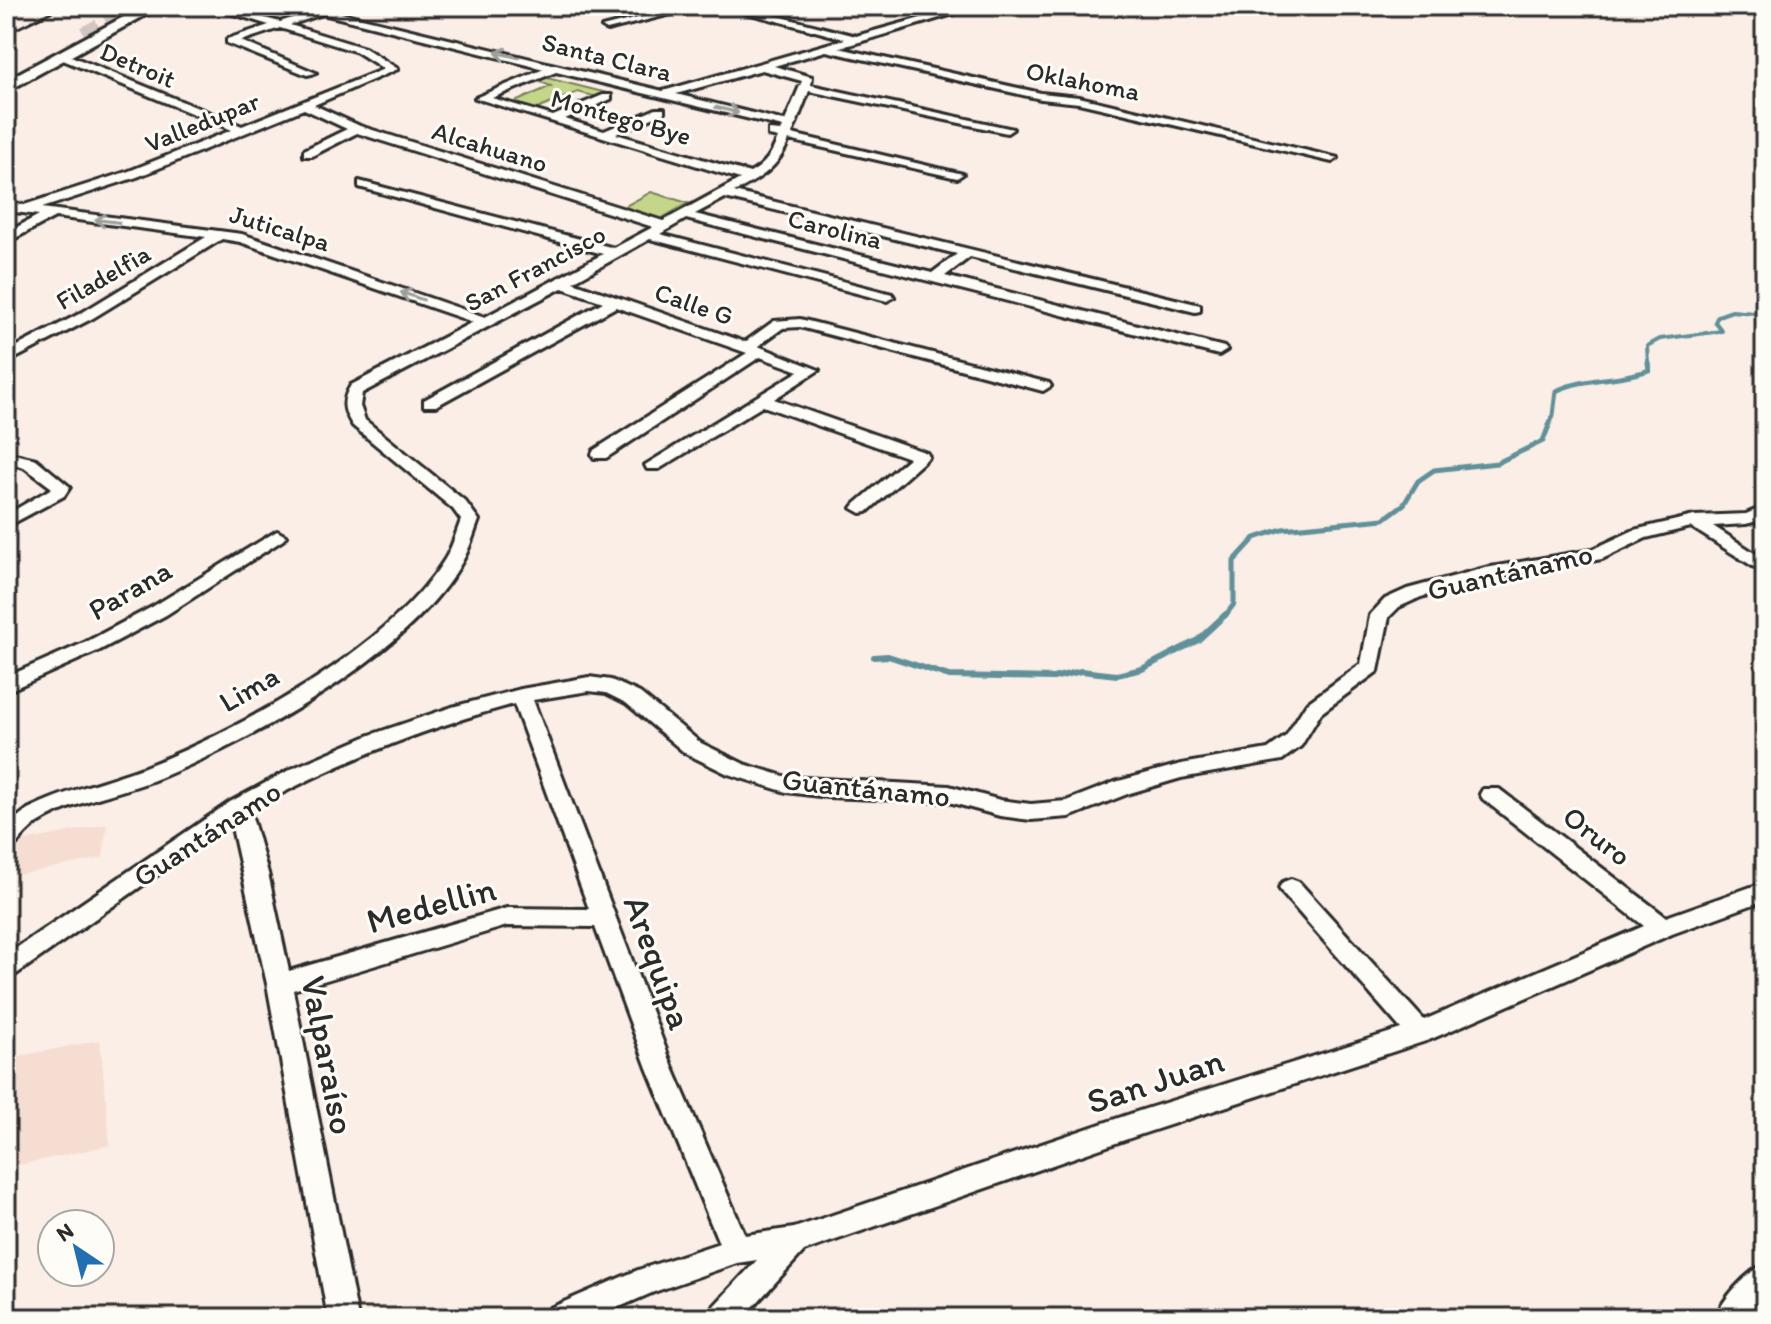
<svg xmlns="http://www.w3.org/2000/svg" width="1771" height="1324" font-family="Itim,sans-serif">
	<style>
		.built { fill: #f6ddd1 }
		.green { fill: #c4d68a; stroke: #78805a; stroke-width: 2 }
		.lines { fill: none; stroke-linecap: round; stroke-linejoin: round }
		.stream-far2 { stroke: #609099; stroke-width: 4 }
		.stream-far1 { stroke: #609099; stroke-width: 5 }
		.stream { stroke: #609099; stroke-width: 6 }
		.primary-tunnel { stroke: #d1c7c1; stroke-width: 17; stroke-dasharray: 17 8; stroke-linecap: butt }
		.street-casing { stroke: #2b2b2b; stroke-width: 6 }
		.primary-casing { stroke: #2b2b2b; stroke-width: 6 }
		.street { fill: #fdfcf7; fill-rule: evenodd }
		.primary { fill: #fdfcf7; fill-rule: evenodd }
		.rail { stroke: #2b2b2b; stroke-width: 3 }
		.oneway { stroke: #9e9e9b }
		.labels { text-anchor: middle; stroke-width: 6; stroke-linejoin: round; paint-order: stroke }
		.far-street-label { font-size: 26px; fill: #2b2b2b; stroke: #fdfcf7 }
		.street-label { font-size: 30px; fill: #2b2b2b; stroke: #fdfcf7 }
		.near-street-label { font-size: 36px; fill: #2b2b2b; stroke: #fdfcf7 }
	</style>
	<rect width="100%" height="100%" fill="#faeee6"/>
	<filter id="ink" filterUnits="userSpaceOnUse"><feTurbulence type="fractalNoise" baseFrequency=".0125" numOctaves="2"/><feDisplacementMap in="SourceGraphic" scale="16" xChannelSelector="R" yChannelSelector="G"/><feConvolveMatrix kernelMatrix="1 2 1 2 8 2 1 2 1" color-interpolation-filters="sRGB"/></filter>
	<g filter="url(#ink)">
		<g class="built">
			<path d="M 107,824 L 103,858 L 17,875 L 20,842 Z"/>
			<path d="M 100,1040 L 110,1145 L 6,1168 L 6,1045 L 15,1057 Z"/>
		</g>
		<g class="green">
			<path d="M 543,77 L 607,93 L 597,97 L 578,92 L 530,112 L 506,106 L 551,86 L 535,80 Z"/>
			<path d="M 651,192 L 688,203 L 657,221 L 618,210 Z"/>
		</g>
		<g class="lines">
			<path class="stream-far2" d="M 1648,364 L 1647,346 L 1660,339 L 1722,331 L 1715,322 L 1718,316 L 1732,311 L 1765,314"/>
			<path class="stream-far1" d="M 1225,616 L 1234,604 L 1234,561 L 1255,538 L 1282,529 L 1384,519 L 1404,504 L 1418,481 L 1434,470 L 1497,463 L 1543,441 L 1553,415 L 1556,391 C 1585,377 1619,381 1649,370 L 1648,362"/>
			<path class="stream" d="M 874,657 L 888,656 L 949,676 L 1053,678 L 1081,671 L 1117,675 L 1142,669 L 1198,640 L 1226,614"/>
			<path class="primary-tunnel" d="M 84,35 L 143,6"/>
			<defs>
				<g id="street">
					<path d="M 220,6 L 280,22 L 328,6 L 339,6 L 333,11 L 663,91 L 845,39 L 721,6 L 738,6 L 856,36 L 964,6 L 980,6 L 839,48 L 1041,93 L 1079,97 L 1338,158 L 1332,162 L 1079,103 L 1041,99 L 826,51 L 774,66 L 812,77 L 811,85 L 1013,129 L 1007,133 L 809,91 L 792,134 L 963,174 L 957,178 L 789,140 C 778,169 760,178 734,192 L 1200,305 L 1200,311 L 1195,312 L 970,257 L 945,276 L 1224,347 L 1227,350 L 1219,355 L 686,219 L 660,234 L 892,294 L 894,297 L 887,301 L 650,239 L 573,282 L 745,342 L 774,321 L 800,319 L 1049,383 L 1051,386 L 1043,391 L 800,327 L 783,328 L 758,346 L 819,370 L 774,399 L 927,453 L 929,457 L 867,512 L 861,513 L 852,508 L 855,504 L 909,458 L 763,406 L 659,469 L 647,469 L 645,465 L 799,371 L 760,357 L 606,458 L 594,458 L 592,454 L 594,450 L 747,353 L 616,307 L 436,406 L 424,406 L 424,400 L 603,302 L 562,288 L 362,393 L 360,406 L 365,420 L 465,501 L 479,520 C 474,533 470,548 463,560 C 412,653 258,737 162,777 C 129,791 92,797 59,812 C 48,817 36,823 28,831 C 20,838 17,847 6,850 L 6,826 L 28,809 C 64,791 104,782 142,768 C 238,731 390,648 445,559 C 452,548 456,533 461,520 L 453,509 L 353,426 C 343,411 341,401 351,385 L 473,322 L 240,242 L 222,239 L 93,318 L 6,363 L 6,352 L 83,312 L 206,237 L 55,217 L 6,243 L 6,233 L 39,215 L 6,211 L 6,203 L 24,205 L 129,171 L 232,130 L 58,58 L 58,54 L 66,54 L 242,126 L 384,69 L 357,52 L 280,28 L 241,41 L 316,73 L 307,75 L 227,43 L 227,39 L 269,25 L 220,10 ZM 323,14 L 544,69 L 475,98 L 740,179 L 663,221 L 360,126 L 314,105 L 398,69 L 365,48 L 290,25 ZM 762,70 L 802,81 L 785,121 L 676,94 ZM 556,72 L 783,127 L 781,131 L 769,130 L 769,136 L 778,138 C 771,155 766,164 750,173 L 616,134 L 664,113 L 664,109 L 656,109 L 604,131 L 565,119 L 611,99 L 611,95 L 603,95 L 553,116 L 492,98 ZM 304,109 L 347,129 L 304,150 L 304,156 L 312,156 L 357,133 L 653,227 L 614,248 L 359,181 L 359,187 L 603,254 L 485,317 L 242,234 L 42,208 L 137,177 ZM 725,198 L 957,254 L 932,273 L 695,214 Z"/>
					<path d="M 685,6 L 703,6 L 607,30 L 602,27 Z"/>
					<path d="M 6,452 L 36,459 L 70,487 L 64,496 L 6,527 L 6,515 L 52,488 L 24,467 L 6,462 Z"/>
					<path d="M 1765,506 L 1765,519 L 1746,524 L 1713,526 L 1765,560 L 1765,574 L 1691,527 L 1646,538 L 1602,559 L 1486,579 L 1421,597 L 1399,607 L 1389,617 L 1378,671 L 1321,713 L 1301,746 L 1282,760 L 1181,778 L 1130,793 L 1069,817 L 1031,820 L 1000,816 L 949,802 L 828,797 L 786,792 L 728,774 L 685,753 L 626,703 L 606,693 L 589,691 L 533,700 L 673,1068 L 745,1235 L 794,1228 L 1139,1111 L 1401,1029 L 1283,894 L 1279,888 L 1283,882 L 1291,879 L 1299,882 L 1424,1020 L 1644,926 L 1483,799 L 1480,794 L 1483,789 L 1499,789 L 1666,917 L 1765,882 L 1765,900 L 1672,934 L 1429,1040 L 1139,1135 L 804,1251 L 743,1318 L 708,1318 L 712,1308 L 757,1260 L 737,1263 L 654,1292 L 594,1318 L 546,1318 L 550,1308 L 638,1270 L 719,1243 L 647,1068 L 595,927 L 507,926 L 293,990 L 358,1318 L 328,1318 L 267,984 L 231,823 L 15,975 L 6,978 L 6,955 L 230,802 L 291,769 L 370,735 L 452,707 L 521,689 L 589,677 L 611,680 L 640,693 L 701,743 L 744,764 L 787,777 L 949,786 L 1000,800 L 1031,804 L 1066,801 L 1115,782 L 1181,764 L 1268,749 L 1286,736 L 1306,704 L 1361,664 L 1370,615 L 1385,599 L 1407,589 L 1485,568 L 1591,550 L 1634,530 L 1694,516 L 1746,514 ZM 514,704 L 589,909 L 507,908 L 289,971 L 268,873 L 250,810 C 334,764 421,729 514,704 Z"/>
					<path d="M 277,531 L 286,536 L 283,540 L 166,615 L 100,650 L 6,692 L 6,677 L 86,642 L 152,607 Z"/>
					<path d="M 1765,1264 L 1765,1300 L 1749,1318 L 1715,1318 C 1723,1299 1746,1272 1765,1264 Z"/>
				</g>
				<path id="primary" d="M 144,6 L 162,6 L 6,92 L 6,80 Z"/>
			</defs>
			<use href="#street" class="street-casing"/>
			<use href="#primary" class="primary-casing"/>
			<use href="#street" class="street"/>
			<use href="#primary" class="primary"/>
			<path class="rail" d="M 6,34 L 63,6"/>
		</g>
		<defs><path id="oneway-shaft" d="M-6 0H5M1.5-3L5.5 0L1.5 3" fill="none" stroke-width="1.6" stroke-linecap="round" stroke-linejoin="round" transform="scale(2)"/></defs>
		<g class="oneway">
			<use href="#oneway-shaft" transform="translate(507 55) rotate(-167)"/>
			<use href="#oneway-shaft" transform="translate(727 110) rotate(14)"/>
			<use href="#oneway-shaft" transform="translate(107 221) rotate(-173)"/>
			<use href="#oneway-shaft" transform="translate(412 296) rotate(-161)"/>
		</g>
	</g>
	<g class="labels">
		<g class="far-street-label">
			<text transform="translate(607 57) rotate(14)" y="9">Santa Clara</text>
			<text transform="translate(138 65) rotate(23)" y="9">Detroit</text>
			<text transform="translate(1083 81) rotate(11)" y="9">Oklahoma</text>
			<text transform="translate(621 117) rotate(16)" y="9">Montego Bye</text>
			<text transform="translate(202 122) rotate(-22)" y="9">Valledupar</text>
			<text transform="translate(490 147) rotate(17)" y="9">Alcahuano</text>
			<text transform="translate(280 228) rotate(17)" y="9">Juticalpa</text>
			<text transform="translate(835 229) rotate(14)" y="9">Carolina</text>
			<text transform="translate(535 268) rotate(-28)" y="9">San Francisco</text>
			<text transform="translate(103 277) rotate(-30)" y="9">Filadelfia</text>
			<text transform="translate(694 304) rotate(19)" y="9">Calle G</text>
		</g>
		<g class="street-label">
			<text transform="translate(1510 572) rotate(-13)" y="10">Guantánamo</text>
			<text transform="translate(130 590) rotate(-30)" y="10">Parana</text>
			<text transform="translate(249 689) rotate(-30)" y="10">Lima</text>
			<text transform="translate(866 788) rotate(6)" y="10">Guantánamo</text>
			<text transform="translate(207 834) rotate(-33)" y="10">Guantánamo</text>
			<text transform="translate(1597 836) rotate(38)" y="10">Oruro</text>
		</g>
		<g class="near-street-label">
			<text transform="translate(431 904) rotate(-15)" y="13">Medellin</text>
			<text transform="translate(659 962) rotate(70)" y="13">Arequipa</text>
			<text transform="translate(329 1055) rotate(79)" y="13">Valparaíso</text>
			<text transform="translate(1155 1080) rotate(-18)" y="13">San Juan</text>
		</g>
	</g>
	<rect width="1771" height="1324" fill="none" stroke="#fdfcf7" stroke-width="32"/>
	<rect x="16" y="16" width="1739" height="1292" fill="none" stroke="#2b2b2b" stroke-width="3" filter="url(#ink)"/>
	<g transform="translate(76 1248) rotate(325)"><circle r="38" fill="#fdfcf7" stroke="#a9a8a5" stroke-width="2"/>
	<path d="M0-6L14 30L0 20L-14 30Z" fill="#1f6fb2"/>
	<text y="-12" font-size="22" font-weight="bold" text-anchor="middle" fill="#2b2b2b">N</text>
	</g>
</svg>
